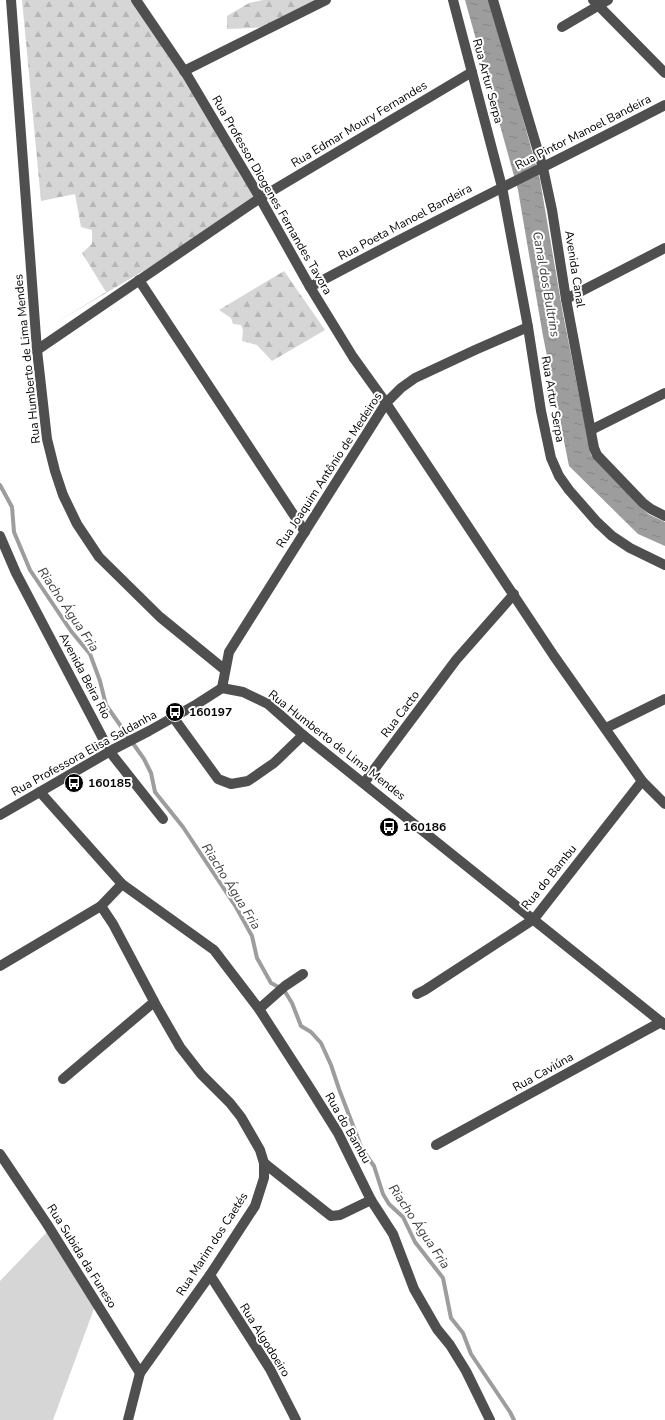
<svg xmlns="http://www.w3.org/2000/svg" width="665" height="1420" font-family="'Nunito Sans',sans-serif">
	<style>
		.grass { fill: #d6d6d6 }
		.forest { fill: url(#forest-firs) }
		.water { fill: url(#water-ripples) }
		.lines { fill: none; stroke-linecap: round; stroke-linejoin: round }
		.stream { stroke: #9d9d9d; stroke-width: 4 }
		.minor { stroke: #4f4f4f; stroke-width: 10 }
		.labels { text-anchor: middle; stroke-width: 4; stroke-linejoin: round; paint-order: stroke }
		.street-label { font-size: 12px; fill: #000; stroke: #fff }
		.poi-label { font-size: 12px; font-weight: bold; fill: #000; stroke: #fff; text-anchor: start }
		.water-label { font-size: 13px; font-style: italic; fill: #3e3e3e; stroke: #fff }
	</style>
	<defs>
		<pattern id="forest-firs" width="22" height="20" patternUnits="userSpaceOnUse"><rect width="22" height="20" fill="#d6d6d6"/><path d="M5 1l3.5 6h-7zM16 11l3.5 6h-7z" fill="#b6b6b6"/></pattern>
		<pattern id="water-ripples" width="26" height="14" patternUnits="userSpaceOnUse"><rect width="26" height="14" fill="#9d9d9d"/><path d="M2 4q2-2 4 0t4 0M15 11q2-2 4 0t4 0" fill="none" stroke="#858585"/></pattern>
	</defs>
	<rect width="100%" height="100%" fill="#fff"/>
	<path class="grass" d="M 47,1232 L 95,1306 L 53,1420 L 0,1420 L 0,1281 Z"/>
	<g class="forest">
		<path d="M 22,0 L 133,0 L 187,75 L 260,198 L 214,229 L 52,325 L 106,292 L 82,253 L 92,244 L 92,230 L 81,227 L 75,194 L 41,201 Z"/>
		<path d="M 263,0 L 323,0 L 273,27 L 227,29 L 227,16 L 249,3 Z"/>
		<path d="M 284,271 L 325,330 L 272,361 L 257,345 L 242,341 L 243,330 L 241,325 L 233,324 L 231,318 L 219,310 Z"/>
	</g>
	<path class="water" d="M 465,0 L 490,0 L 540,180 L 563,314 L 591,455 L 648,514 L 665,522 L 665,546 L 638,534 L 569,466 L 543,336 L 518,190 Z"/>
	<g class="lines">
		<path class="stream" d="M 0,485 L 12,507 L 14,532 L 30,570 L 71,631 L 90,654 L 100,681 L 106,705 L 144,759 L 151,773 L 155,792 L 183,827 L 236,907 L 252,936 L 257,958 L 271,983 L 284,990 L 292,1003 L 301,1026 L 311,1032 L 321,1043 L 331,1065 L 339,1089 L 362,1149 L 374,1166 L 383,1194 L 389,1204 L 403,1217 L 415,1242 L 443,1278 L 451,1318 L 463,1333 L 471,1354 L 510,1412 L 514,1420"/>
		<g class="minor">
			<path d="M 11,0 L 37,350 L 47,439 L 55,471 L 63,495 L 77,524 L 99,557 L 160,617 L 225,670"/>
			<path d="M 136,0 L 187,75 L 260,198 L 310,287 L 353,357 L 386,403 L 554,656 L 642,781 L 665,804"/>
			<path d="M 453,0 L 502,187 L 528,327 L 541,411 L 551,458 L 559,476 L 569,490 L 597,522 L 612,536 L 630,548 L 665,565"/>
			<path d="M 493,0 L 543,168 L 552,210 L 566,299 L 594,448 L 597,455 L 643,503 L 651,509 L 665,516"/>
			<path d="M 593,0 L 665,73"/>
			<path d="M 562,27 L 608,0"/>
			<path d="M 184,71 L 326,0"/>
			<path d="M 139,280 L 305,532"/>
			<path d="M 310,287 C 427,224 547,166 665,105"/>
			<path d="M 566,299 L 665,248"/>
			<path d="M 37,350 L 260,198 L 472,72"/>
			<path d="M 591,430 L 665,393"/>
			<path d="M 0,536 L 16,573 L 110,752 L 163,819"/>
			<path d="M 222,688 L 243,692 L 268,704 L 303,735 L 665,1025"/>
			<path d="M 222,688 L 229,652 L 386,403 L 401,388 L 415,378 L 475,350 L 528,327"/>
			<path d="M 173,717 L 218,779 L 231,784 L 248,781 L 274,763 L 303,735"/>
			<path d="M 606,728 L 665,699"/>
			<path d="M 364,783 L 456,660 L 514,594"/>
			<path d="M 40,792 L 122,884 L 214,950 L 259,1009 L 308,1085 L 338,1133 L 371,1200 L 340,1215 L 331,1216 L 264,1163"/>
			<path d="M 0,815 L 114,749 L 149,731 L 197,704 L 222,688"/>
			<path d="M 122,884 L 101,906 L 113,924 L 157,1007 L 180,1047 L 201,1074 L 230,1103 L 241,1117 L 260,1150 L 264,1163 L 264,1178 L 255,1206 L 210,1275 L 140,1373 L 128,1420"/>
			<path d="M 0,966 L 101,906"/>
			<path d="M 417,994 L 425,990 L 534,919 L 642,781"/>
			<path d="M 259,1009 L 285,986 L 303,974"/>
			<path d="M 63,1079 L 154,1002"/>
			<path d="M 436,1145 L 661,1022"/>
			<path d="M 0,1154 L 47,1224 L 140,1373"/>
			<path d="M 371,1200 L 393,1234 L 414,1289 L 437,1329 L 450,1345 L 466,1371 L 490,1420"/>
			<path d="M 210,1275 L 270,1369 L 296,1420"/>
		</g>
	</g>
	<defs>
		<symbol id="bus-disc" viewBox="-11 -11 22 22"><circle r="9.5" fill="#000" stroke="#fff"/><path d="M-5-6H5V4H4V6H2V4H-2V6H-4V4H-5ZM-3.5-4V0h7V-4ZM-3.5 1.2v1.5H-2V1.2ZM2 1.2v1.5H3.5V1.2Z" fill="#fff"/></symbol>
	</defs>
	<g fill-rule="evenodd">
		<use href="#bus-disc" x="164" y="701" width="22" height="22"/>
		<use href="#bus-disc" x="63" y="772" width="22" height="22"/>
		<use href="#bus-disc" x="378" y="816" width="22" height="22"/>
	</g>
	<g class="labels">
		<g class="street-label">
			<text transform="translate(488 81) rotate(75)" y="4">Rua Artur Serpa</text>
			<text transform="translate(359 124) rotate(-31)" y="4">Rua Edmar Moury Fernandes</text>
			<text transform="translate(583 132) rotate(-27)" y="4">Rua Pintor Manoel Bandeira</text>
			<text transform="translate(272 195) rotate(60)" y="4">Rua Professor Diogenes Fernandes Tavora</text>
			<text transform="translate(405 222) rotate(-28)" y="4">Rua Poeta Manoel Bandeira</text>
			<text transform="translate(575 269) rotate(81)" y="4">Avenida Canal</text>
			<text transform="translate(27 359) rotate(-96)" y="4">Rua Humberto de Lima Mendes</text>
			<text transform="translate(553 399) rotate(80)" y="4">Rua Artur Serpa</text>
			<text transform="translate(329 470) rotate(-57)" y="4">Rua Joaquim Antônio de Medeiros</text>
			<text transform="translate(85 676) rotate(62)" y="4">Avenida Beira Rio</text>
			<text transform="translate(400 714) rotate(-53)" y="4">Rua Cacto</text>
			<text transform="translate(337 745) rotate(38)" y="4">Rua Humberto de Lima Mendes</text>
			<text transform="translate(84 753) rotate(-29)" y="4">Rua Professora Elisa Saldanha</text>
			<text transform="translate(549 877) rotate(-51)" y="4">Rua do Bambu</text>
			<text transform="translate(543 1072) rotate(-29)" y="4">Rua Caviúna</text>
			<text transform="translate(348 1128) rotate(60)" y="4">Rua do Bambu</text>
			<text transform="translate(212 1244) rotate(-57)" y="4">Rua Marim dos Caetés</text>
			<text transform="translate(82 1256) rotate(58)" y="4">Rua Subida da Funeso</text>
			<text transform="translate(265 1340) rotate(58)" y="4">Rua Algodoeiro</text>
		</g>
		<g class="poi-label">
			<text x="189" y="716">160197</text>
			<text x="88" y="787">160185</text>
			<text x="403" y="831">160186</text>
		</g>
		<g class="water-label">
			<text transform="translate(547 284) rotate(80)" y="5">Canal dos Bultrins</text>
			<text transform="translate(69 609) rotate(56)" y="5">Riacho Água Fria</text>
			<text transform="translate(232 886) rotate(58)" y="5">Riacho Água Fria</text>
			<text transform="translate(420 1226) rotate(56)" y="5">Riacho Água Fria</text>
		</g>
	</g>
</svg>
